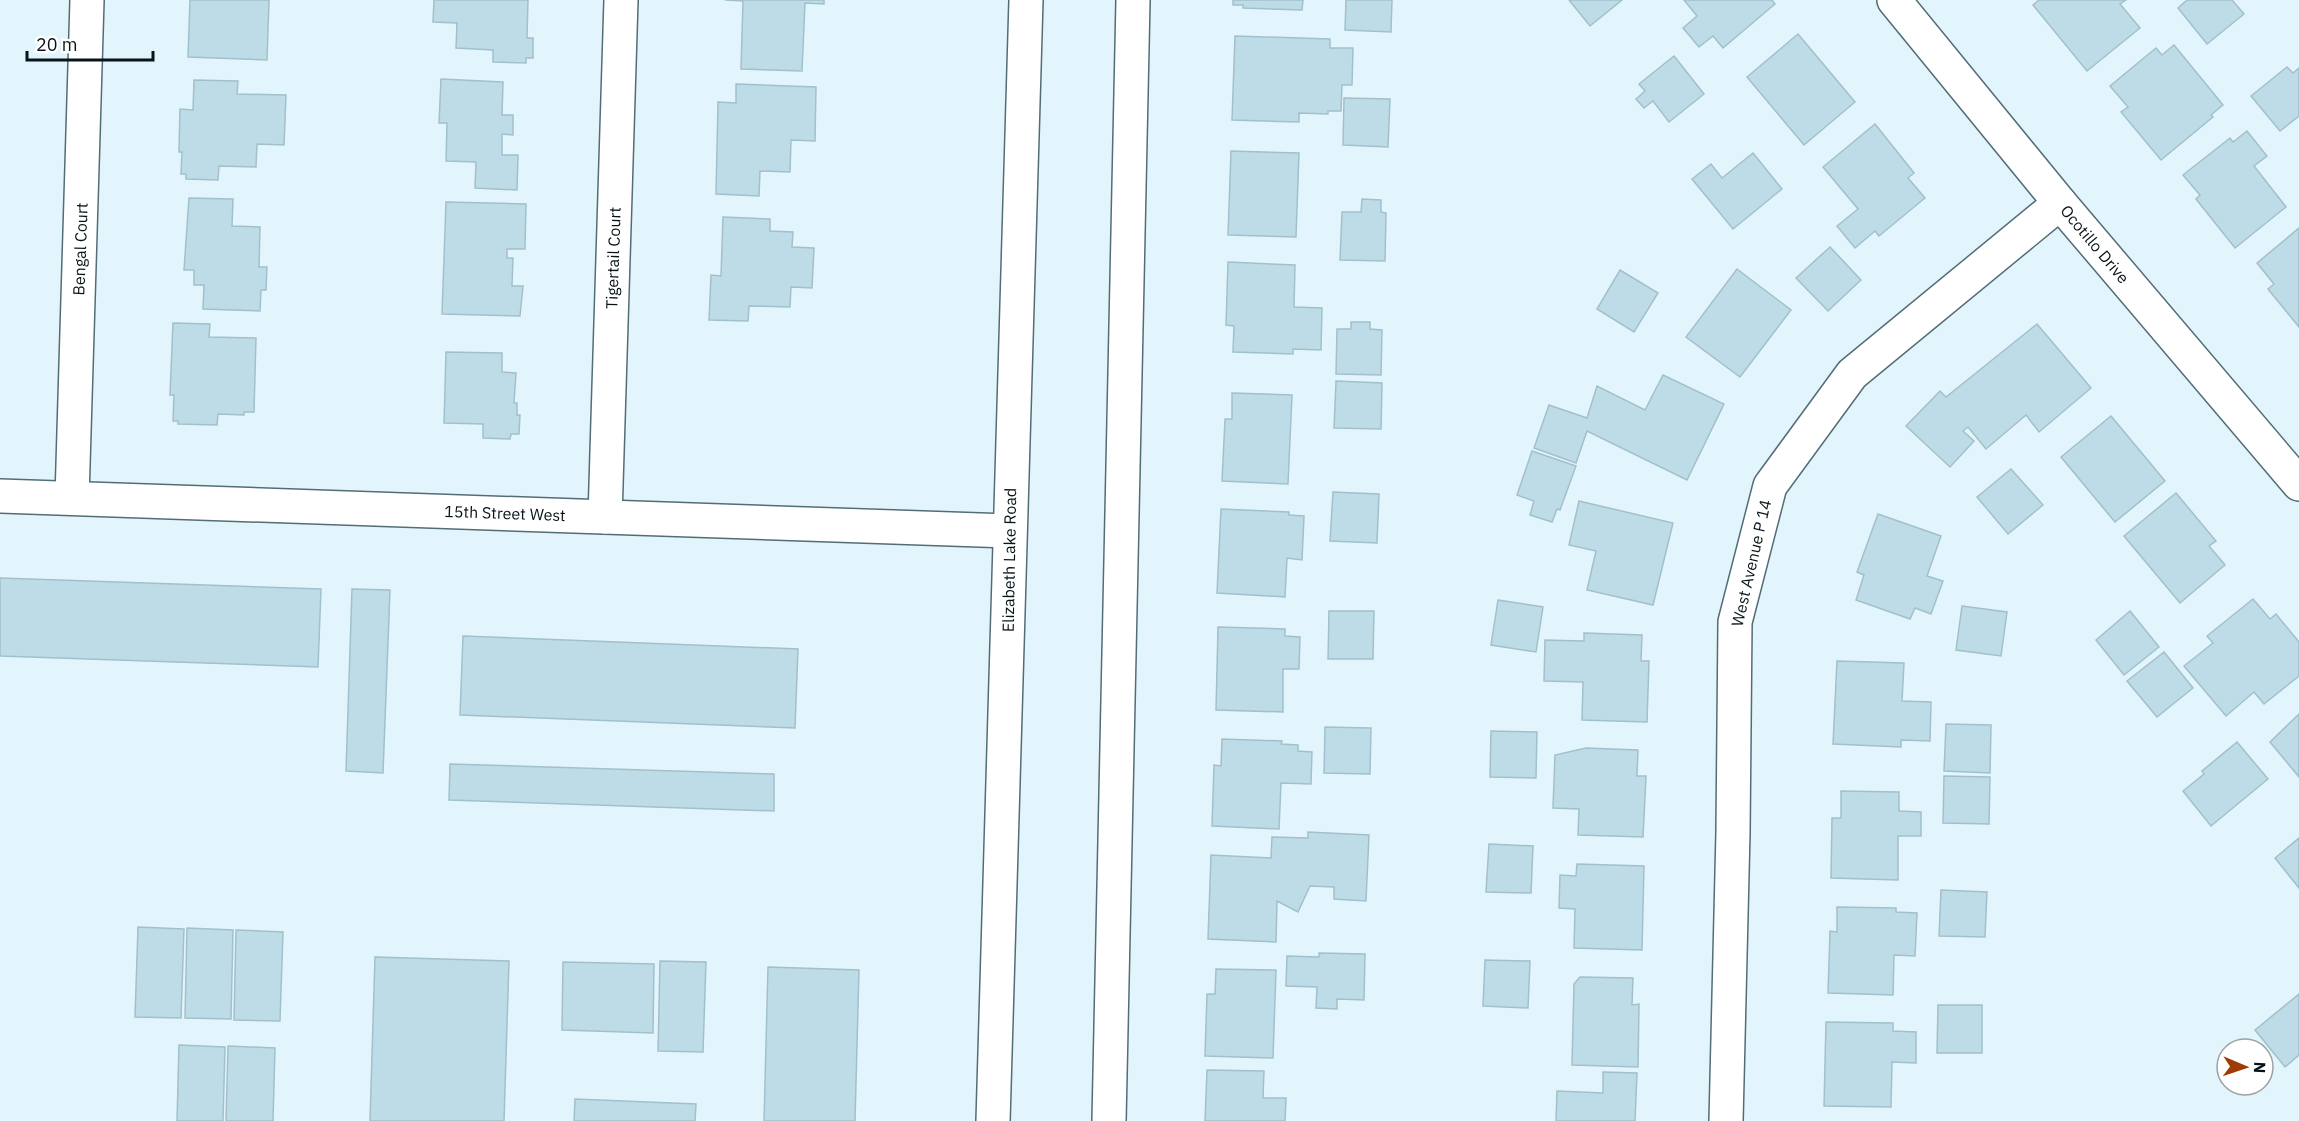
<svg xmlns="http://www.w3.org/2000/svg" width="2299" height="1121" font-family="'IBM Plex Sans',sans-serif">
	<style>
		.building { fill: #bddce7; stroke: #a2c0cb; stroke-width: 1.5 }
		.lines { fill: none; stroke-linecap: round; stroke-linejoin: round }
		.minor-casing { stroke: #526d77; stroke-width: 36 }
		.secondary-casing { stroke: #526d77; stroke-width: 36 }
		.minor { stroke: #fff; stroke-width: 33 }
		.secondary { stroke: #fff; stroke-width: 33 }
		.labels { text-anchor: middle; stroke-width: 4.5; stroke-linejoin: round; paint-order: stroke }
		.street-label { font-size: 16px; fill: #091418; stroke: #fff }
	</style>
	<rect width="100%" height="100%" fill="#e3f5fc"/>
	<g class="building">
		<path d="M 190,0 L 269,0 L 267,60 L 188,57 Z"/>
		<path d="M 434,0 L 528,0 L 527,38 L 533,38 L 533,58 L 526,58 L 526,63 L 493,62 L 493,50 L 456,48 L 457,23 L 433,22 Z"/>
		<path d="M 824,0 L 824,4 L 805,3 L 802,71 L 741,69 L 743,1 L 725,0 Z"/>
		<path d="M 1233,0 L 1303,0 L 1302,10 L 1243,8 L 1243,5 L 1233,5 Z"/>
		<path d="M 1346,0 L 1392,0 L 1391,32 L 1345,30 Z"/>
		<path d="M 1569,0 L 1622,0 L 1590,26 Z"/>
		<path d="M 1684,0 L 1772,0 L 1775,4 L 1723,48 L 1713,36 L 1699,47 L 1683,28 L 1697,16 Z"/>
		<path d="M 2039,0 L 2126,0 L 2120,4 L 2140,28 L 2087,71 L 2033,5 Z"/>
		<path d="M 2187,0 L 2232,0 L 2244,14 L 2207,44 L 2178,8 Z"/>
		<path d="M 1798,34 L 1855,102 L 1804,145 L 1747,77 Z"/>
		<path d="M 1235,36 L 1330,39 L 1330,48 L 1353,48 L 1352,85 L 1342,85 L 1341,111 L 1328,111 L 1328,114 L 1299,113 L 1299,122 L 1232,120 Z"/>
		<path d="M 2174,45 L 2223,105 L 2211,115 L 2213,117 L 2161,160 L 2121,112 L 2128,107 L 2110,86 L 2156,48 L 2162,55 Z"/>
		<path d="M 1674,56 L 1704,94 L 1669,122 L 1653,101 L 1644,108 L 1636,99 L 1645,91 L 1639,84 Z"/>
		<path d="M 2287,67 L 2293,73 L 2299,68 L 2299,116 L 2280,131 L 2251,96 Z"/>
		<path d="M 441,79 L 503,82 L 502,115 L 513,115 L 513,135 L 502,134 L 502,155 L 518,155 L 517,190 L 475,188 L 476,162 L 446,161 L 447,123 L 439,123 Z"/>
		<path d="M 194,80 L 238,81 L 237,94 L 286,95 L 284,145 L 257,144 L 256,167 L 219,166 L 218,180 L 186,179 L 186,174 L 181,174 L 182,152 L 179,152 L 180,109 L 193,110 Z"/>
		<path d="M 736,84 L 816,87 L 815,141 L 791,140 L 790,172 L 760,171 L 759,196 L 716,194 L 718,102 L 736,103 Z"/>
		<path d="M 1344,98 L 1390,99 L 1388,147 L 1343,145 Z"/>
		<path d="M 1875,124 L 1914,173 L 1908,178 L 1925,198 L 1879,236 L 1875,231 L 1855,248 L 1837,226 L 1858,209 L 1823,167 Z"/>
		<path d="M 2247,131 L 2267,156 L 2254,166 L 2286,207 L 2235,248 L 2196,199 L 2200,195 L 2183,175 L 2230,138 L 2233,142 Z"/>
		<path d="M 1231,151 L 1299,153 L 1296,237 L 1228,235 Z"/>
		<path d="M 1753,153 L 1782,189 L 1733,229 L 1692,179 L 1711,164 L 1722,178 Z"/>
		<path d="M 189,198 L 233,199 L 232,226 L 260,227 L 259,267 L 267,267 L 266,290 L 261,290 L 260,311 L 203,309 L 204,285 L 194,285 L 194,270 L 184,270 Z"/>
		<path d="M 1362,199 L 1381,200 L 1381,212 L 1386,213 L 1385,261 L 1340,260 L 1342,212 L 1361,212 Z"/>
		<path d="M 446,202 L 526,204 L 525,249 L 507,249 L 507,258 L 513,258 L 512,286 L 523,286 L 520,316 L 442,314 Z"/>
		<path d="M 723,217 L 770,219 L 770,231 L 793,232 L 792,247 L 814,248 L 812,288 L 791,287 L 790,307 L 749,306 L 748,321 L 709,320 L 711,275 L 721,276 Z"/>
		<path d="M 2299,228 L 2299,327 L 2268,289 L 2274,284 L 2257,263 Z"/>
		<path d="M 1830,247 L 1861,280 L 1828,311 L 1796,278 Z"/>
		<path d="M 1228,262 L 1295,265 L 1294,307 L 1322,308 L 1321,350 L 1293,349 L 1293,354 L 1233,352 L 1234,326 L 1226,325 Z"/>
		<path d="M 1737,269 L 1791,310 L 1740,377 L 1686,337 Z"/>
		<path d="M 1620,270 L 1658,293 L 1634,332 L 1597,309 Z"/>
		<path d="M 1351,322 L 1370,322 L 1370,329 L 1382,330 L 1381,375 L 1336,374 L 1337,329 L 1351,329 Z"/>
		<path d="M 173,323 L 210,324 L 209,337 L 256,338 L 254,412 L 244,412 L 244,415 L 218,414 L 217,425 L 178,424 L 178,421 L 173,421 L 174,395 L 170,395 Z"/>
		<path d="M 2037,324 L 2091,388 L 2039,432 L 2026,415 L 1986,449 L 1968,427 L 1963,431 L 1974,441 L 1950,467 L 1906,426 L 1940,391 L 1946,397 Z"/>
		<path d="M 446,352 L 502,353 L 502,372 L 516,373 L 514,403 L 517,403 L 517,415 L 520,415 L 519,434 L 511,434 L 510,439 L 483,438 L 483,424 L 444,423 Z"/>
		<path d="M 1663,375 L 1724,404 L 1687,480 L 1587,431 L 1576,463 L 1534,448 L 1549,405 L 1587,418 L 1597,386 L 1645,410 Z"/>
		<path d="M 1336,381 L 1382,383 L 1381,429 L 1334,428 Z"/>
		<path d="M 1232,393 L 1292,395 L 1288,484 L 1222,481 L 1225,419 L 1232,419 Z"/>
		<path d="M 2111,416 L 2165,481 L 2115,522 L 2061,457 Z"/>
		<path d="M 1532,451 L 1576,466 L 1560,510 L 1557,509 L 1552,522 L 1530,515 L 1534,501 L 1517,495 Z"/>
		<path d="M 2011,469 L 2043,505 L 2008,534 L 1977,497 Z"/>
		<path d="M 1333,492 L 1379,494 L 1377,543 L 1330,541 Z"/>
		<path d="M 2176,493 L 2216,541 L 2209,546 L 2225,565 L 2180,603 L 2124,536 Z"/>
		<path d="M 1579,501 L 1673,523 L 1653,605 L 1587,590 L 1596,551 L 1569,545 Z"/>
		<path d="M 1221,509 L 1289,512 L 1289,515 L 1304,516 L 1302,560 L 1287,558 L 1285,597 L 1217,593 Z"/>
		<path d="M 1878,514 L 1941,536 L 1927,576 L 1943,581 L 1931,614 L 1915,608 L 1910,619 L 1856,600 L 1864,575 L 1857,572 Z"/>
		<path d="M 0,578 L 321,589 L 318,667 L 0,656 Z"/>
		<path d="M 352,589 L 390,590 L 383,773 L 346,771 Z"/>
		<path d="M 2253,599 L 2270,619 L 2276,614 L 2299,642 L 2299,676 L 2264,704 L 2254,692 L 2226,716 L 2184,666 L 2213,643 L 2207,636 Z"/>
		<path d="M 1498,600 L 1543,607 L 1536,652 L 1491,645 Z"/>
		<path d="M 1962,606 L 2007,612 L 2001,656 L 1956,650 Z"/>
		<path d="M 1329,611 L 1374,611 L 1373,659 L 1328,659 Z"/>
		<path d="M 2130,611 L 2159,647 L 2124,675 L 2096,640 Z"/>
		<path d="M 1218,627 L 1285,629 L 1285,636 L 1300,637 L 1299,669 L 1283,669 L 1283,712 L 1216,710 Z"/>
		<path d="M 1584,633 L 1642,635 L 1641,661 L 1649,661 L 1647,722 L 1582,720 L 1583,682 L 1544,681 L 1545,640 L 1584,641 Z"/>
		<path d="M 463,636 L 798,649 L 795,728 L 460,715 Z"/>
		<path d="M 2164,652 L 2193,688 L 2157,717 L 2127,681 Z"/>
		<path d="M 1837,661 L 1904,663 L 1902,701 L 1931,702 L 1930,741 L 1901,740 L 1901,747 L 1833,744 Z"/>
		<path d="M 2299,714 L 2299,777 L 2270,742 Z"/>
		<path d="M 1946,724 L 1991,725 L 1990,773 L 1944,771 Z"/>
		<path d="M 1325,727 L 1371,728 L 1370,774 L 1324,773 Z"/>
		<path d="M 1491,731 L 1537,732 L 1536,778 L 1490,777 Z"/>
		<path d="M 1222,739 L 1282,741 L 1281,744 L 1298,745 L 1298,751 L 1312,752 L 1311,784 L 1281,783 L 1279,829 L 1212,826 L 1214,765 L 1221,766 Z"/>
		<path d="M 2237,742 L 2268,779 L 2211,826 L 2183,791 L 2204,774 L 2202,771 Z"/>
		<path d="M 1586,748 L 1638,750 L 1637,776 L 1646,776 L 1643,837 L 1578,835 L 1579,809 L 1553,808 L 1555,755 Z"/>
		<path d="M 450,764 L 774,774 L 774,811 L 449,800 Z"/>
		<path d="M 1944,776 L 1990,777 L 1989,824 L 1943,823 Z"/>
		<path d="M 1841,791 L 1899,792 L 1899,811 L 1921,812 L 1921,836 L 1898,836 L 1898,880 L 1831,878 L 1832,818 L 1841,818 Z"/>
		<path d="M 1308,832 L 1369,835 L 1366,901 L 1334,899 L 1334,887 L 1310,886 L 1298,912 L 1277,901 L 1276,942 L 1208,939 L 1211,855 L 1271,858 L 1272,837 L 1308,838 Z"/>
		<path d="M 2299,838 L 2299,888 L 2275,858 Z"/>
		<path d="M 1489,844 L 1533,846 L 1531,893 L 1486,892 Z"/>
		<path d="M 1577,864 L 1644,866 L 1642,950 L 1574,948 L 1575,909 L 1559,908 L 1560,875 L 1576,876 Z"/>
		<path d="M 1941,890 L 1987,892 L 1985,937 L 1939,936 Z"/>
		<path d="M 1837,907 L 1896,908 L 1896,912 L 1917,913 L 1915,956 L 1894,955 L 1893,995 L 1828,993 L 1830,931 L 1837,932 Z"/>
		<path d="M 138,927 L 184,929 L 181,1018 L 135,1017 Z"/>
		<path d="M 187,928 L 233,930 L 231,1019 L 185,1018 Z"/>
		<path d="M 236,930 L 283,932 L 280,1021 L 234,1020 Z"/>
		<path d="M 1319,953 L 1365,954 L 1364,1000 L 1337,999 L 1337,1009 L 1316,1008 L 1317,987 L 1286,986 L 1287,956 L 1319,957 Z"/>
		<path d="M 375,957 L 509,961 L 504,1121 L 370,1121 Z"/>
		<path d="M 1485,960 L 1530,961 L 1528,1008 L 1483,1006 Z"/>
		<path d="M 660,961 L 706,962 L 703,1052 L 658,1051 Z"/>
		<path d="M 563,962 L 654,964 L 653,1033 L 562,1030 Z"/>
		<path d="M 768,967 L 859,970 L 855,1121 L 764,1121 Z"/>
		<path d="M 1216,969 L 1276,970 L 1273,1058 L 1205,1056 L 1207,994 L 1215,994 Z"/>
		<path d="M 1580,977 L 1633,978 L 1632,1005 L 1639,1004 L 1638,1067 L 1572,1065 L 1574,984 Z"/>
		<path d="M 2299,994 L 2299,1055 L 2285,1067 L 2255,1030 Z"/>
		<path d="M 1938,1005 L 1982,1005 L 1982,1053 L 1937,1053 Z"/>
		<path d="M 1826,1022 L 1893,1023 L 1893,1031 L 1916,1032 L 1916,1063 L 1892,1062 L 1891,1107 L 1824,1106 Z"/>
		<path d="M 179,1045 L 225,1047 L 223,1121 L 177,1121 Z"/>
		<path d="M 228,1046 L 275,1048 L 273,1121 L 226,1121 Z"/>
		<path d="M 1207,1070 L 1264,1071 L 1263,1098 L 1286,1098 L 1285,1121 L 1205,1121 Z"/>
		<path d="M 1603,1072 L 1637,1073 L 1635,1121 L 1556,1121 L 1557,1091 L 1603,1093 Z"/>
		<path d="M 575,1099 L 696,1104 L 695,1121 L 574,1121 Z"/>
	</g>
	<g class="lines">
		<defs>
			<g id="minor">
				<path d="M 1894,0 L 2060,203 L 2299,484"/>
				<path d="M 0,496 L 1009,531"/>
				<path d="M 72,498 L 87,0"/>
				<path d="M 605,517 L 621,0"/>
				<path d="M 1109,1121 L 1133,0"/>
				<path d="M 1726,1121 L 1733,832 L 1735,622 L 1770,486 L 1852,374 L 2060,203"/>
			</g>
			<path id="secondary" d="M 993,1121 L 1026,0"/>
		</defs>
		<use href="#minor" class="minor-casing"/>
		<use href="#secondary" class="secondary-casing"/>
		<use href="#minor" class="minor"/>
		<use href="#secondary" class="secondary"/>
	</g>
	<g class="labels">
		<g class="street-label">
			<text transform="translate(2095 244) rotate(50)" y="6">Ocotillo Drive</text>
			<text transform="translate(80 249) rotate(-88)" y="6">Bengal Court</text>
			<text transform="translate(613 258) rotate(-88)" y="6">Tigertail Court</text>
			<text transform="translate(505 513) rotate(2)" y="6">15th Street West</text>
			<text transform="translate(1009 560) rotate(-89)" y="6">Elizabeth Lake Road</text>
			<text transform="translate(1751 563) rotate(-77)" y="6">West Avenue P 14</text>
		</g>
	</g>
	<g transform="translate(2245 1067) rotate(92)"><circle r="28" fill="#ffffff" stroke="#9da1a3" stroke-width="1.5"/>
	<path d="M0-4.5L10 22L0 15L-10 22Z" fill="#9f3b05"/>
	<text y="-9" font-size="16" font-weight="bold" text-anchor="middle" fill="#091418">N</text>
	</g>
	<path d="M27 51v9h126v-9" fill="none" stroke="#091418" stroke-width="3"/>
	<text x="36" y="51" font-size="18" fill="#091418" stroke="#ffffff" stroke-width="4.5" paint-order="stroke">20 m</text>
</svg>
